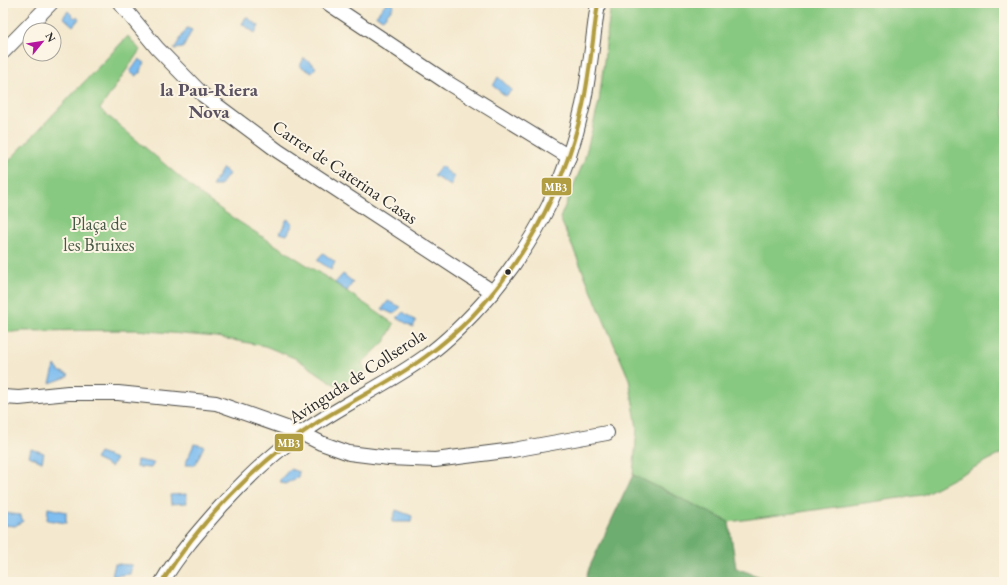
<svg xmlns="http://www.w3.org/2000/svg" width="1007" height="585" font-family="'EB Garamond',serif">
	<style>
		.green { fill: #88c981; stroke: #5a7a56 }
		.forest { fill: #6ead6f; stroke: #4c6c4d }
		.water { fill: #7abcf0; stroke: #52748e }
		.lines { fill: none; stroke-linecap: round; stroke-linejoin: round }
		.minor-casing { stroke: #494844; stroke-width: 16 }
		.minor { stroke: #fff; stroke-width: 14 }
		.bus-1-casing { stroke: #fcf5e5; stroke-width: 7 }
		.bus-1 { stroke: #b19d42; stroke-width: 4 }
		.bus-dot { fill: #2b2b2b; stroke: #fcf5e5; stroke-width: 1.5 }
		.labels { text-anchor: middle; stroke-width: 4; stroke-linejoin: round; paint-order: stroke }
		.street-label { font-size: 18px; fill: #2b2b2b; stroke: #fcf5e5 }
		.park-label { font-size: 18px; fill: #475a45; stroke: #fcf5e5 }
		.neighbourhood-label { font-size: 19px; font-weight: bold; fill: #5b5362; stroke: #fcf5e5 }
		.line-badge { stroke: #fcf5e5; stroke-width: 1.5 }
		.badge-label { font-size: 11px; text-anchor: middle; font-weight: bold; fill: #fff }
	</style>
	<rect width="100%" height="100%" fill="#fcf5e5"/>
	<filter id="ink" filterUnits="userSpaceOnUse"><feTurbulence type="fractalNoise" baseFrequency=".025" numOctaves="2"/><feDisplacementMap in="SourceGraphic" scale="8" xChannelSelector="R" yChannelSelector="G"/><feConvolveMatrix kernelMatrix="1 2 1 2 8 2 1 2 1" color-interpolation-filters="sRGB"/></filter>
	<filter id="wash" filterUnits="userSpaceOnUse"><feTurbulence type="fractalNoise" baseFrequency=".012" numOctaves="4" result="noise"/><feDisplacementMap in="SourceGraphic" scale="16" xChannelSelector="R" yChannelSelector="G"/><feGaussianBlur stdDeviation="0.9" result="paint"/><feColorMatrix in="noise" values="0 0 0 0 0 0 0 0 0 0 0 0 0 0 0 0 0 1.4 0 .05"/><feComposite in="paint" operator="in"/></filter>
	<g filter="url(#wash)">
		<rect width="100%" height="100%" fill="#f4e9cf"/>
		<g class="green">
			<path d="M 611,3 L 1004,3 L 1004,452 L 922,495 L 729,522 L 633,475 L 637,428 L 629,379 L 560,218 L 584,161 L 599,102 Z"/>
			<path d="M 128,36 L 140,50 L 100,109 L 202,196 L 230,216 L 332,281 L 394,324 L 385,341 L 362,363 L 366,372 L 337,386 L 297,359 L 265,346 L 216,337 L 137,330 L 22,331 L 3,333 L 3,167 Z"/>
		</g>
		<path class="forest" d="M 633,475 L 729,522 L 736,568 L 774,582 L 585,582 L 589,568 Z"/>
		<g class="water">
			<path d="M 386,3 L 392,3 L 394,6 L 383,19 L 376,16 Z"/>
			<path d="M 68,11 L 75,18 L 77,16 L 79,19 L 73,26 L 63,17 Z"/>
			<path d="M 246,17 L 259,26 L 255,33 L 242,24 Z"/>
			<path d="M 187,28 L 192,30 L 183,48 L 174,49 Z"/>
			<path d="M 304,58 L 316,67 L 312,73 L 300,66 Z"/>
			<path d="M 139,59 L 145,63 L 140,70 L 141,73 L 138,73 L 136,76 L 130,72 Z"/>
			<path d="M 498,77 L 512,90 L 506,96 L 493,86 Z"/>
			<path d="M 441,166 L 454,177 L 451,186 L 434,176 Z"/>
			<path d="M 223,168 L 229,174 L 220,186 L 212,186 Z"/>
			<path d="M 287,219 L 293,224 L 287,235 L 280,233 Z"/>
			<path d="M 323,253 L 335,262 L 331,270 L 317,260 Z"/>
			<path d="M 343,274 L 353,282 L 347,291 L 335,283 Z"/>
			<path d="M 388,301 L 401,307 L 393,314 L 382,309 Z"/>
			<path d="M 403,312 L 416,321 L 413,327 L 397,318 Z"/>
			<path d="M 55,365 L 59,371 L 69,375 L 67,377 L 50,383 Z"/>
			<path d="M 194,444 L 204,446 L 195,465 L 185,465 Z"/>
			<path d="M 31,449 L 44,453 L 42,462 L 29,456 Z"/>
			<path d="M 99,453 L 116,459 L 111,467 L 95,459 Z"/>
			<path d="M 137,460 L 154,463 L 151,468 L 136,467 Z"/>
			<path d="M 290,469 L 299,472 L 298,477 L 285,484 L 279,481 Z"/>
			<path d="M 186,494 L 187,503 L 171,504 L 170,495 Z"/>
			<path d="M 48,508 L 66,512 L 66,523 L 47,520 Z"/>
			<path d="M 396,510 L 412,516 L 411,522 L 392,522 Z"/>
			<path d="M 4,513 L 20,515 L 23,521 L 15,526 L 4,525 L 3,514 Z"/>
			<path d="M 115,564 L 132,565 L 130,574 L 112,576 Z"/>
		</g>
	</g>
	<g filter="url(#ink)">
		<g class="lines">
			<defs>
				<g id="minor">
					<path d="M 120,3 L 157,48 L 203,95 L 278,151 L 493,292"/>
					<path d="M 328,3 L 448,83 L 569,157"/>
					<path d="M 3,52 L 51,3"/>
					<path d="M 3,397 L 19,398 L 68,393 L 118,393 L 216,403 L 301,433 L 321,443 L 349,453 L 389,458 L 435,460 L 513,450 L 607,433"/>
					<path d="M 162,582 C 179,553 201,529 223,504 C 247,478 273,453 302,433 C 341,405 386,385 425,357 C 450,339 471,317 491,294 C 539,236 567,178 583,105 C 590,72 593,37 598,3"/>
				</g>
			</defs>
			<use href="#minor" class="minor-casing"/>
			<use href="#minor" class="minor"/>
			<defs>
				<path id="bus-1" d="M 162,582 C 200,521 258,461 318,422 C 353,400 391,382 425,357 C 506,299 562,201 583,105 C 590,71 593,37 598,3"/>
			</defs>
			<use href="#bus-1" class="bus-1-casing"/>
			<use href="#bus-1" class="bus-1"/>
		</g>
	</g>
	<circle class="bus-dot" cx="508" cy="272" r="3.5"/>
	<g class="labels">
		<g class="street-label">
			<text transform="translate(345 172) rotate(34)" y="6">Carrer de Caterina Casas</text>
			<text transform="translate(357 376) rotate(-33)" y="6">Avinguda de Collserola</text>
		</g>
		<g class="park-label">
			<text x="99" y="230">Plaça de<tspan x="99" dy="21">les Bruixes</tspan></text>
		</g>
		<g class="neighbourhood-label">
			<text x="209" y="96">la Pau-Riera<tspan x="209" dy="22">Nova</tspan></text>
		</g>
	</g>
	<g class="line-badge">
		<rect x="541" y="177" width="31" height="19" rx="4" fill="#b19d42"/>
		<rect x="274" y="433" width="30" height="19" rx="4" fill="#b19d42"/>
	</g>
	<g class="badge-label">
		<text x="556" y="191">MB3</text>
		<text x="289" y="447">MB3</text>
	</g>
	<rect width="1007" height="585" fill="none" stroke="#fcf5e5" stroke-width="16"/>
	<g transform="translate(42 42) rotate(60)"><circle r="19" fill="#fcf5e5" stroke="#a8a49b"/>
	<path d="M0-3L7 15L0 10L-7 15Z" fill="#b5179e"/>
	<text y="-6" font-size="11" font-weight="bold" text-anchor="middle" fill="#2b2b2b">N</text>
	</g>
</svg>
